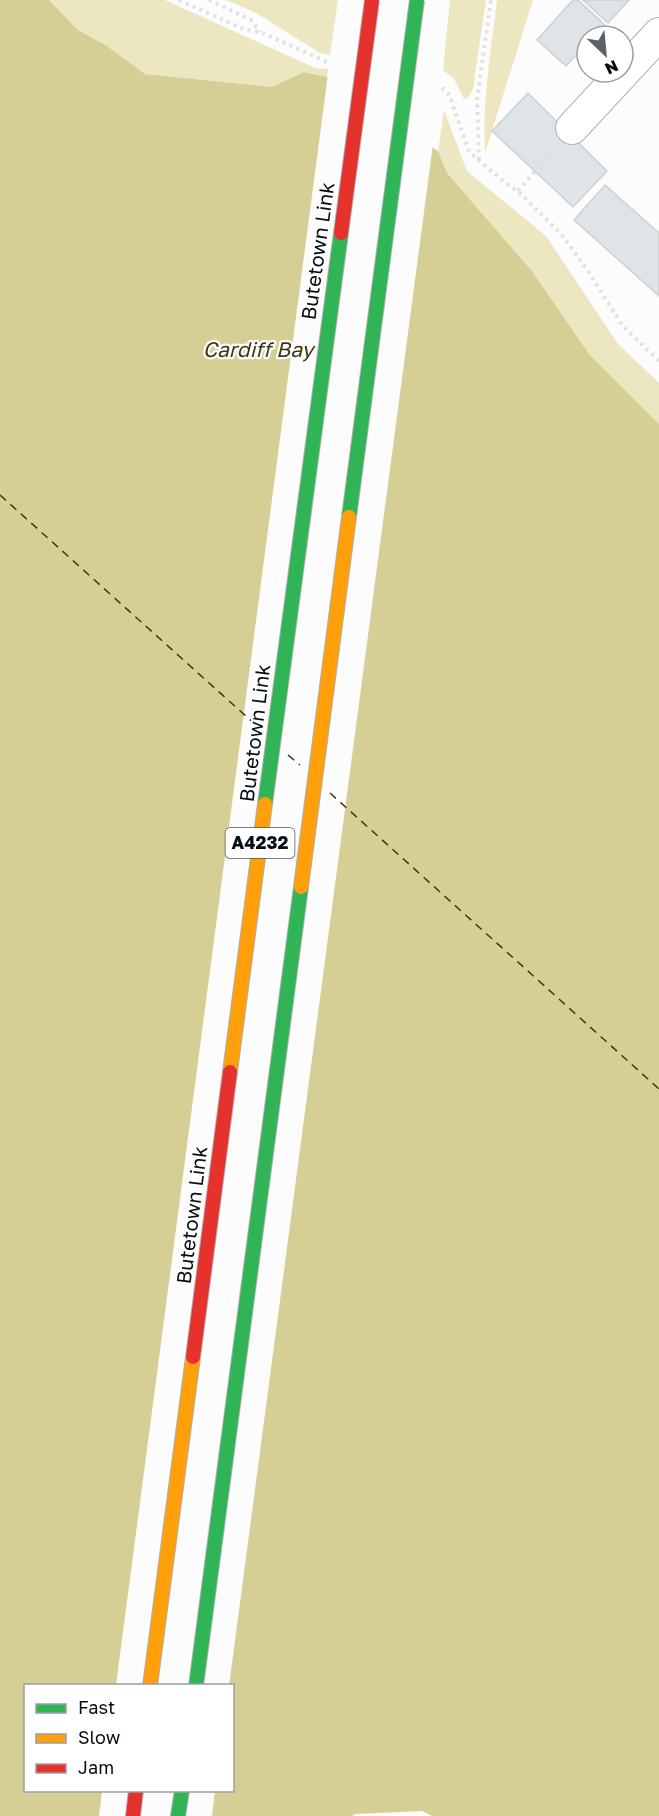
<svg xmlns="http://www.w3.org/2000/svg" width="659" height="1816" font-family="'Golos Text',sans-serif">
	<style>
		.green { fill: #ece7c1 }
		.water { fill: #d5ce95; fill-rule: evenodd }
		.pier { fill: #fcfcfc }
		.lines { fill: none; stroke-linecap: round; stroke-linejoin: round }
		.ferry { stroke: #3d3915; stroke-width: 1.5; stroke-dasharray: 8 6; stroke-linecap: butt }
		.building { fill: #dee4e7; stroke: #ccd1d4; stroke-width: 1.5 }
		.street-casing { stroke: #adb2b6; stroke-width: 34 }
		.fast-casing { stroke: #adb2b6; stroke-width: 16 }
		.jam-casing { stroke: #adb2b6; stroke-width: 16 }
		.path { stroke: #e1e1e1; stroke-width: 4; stroke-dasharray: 3 4.5; stroke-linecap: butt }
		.street { stroke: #fff; stroke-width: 32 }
		.fast { stroke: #30b455; stroke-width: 14 }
		.jam { stroke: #e5322d; stroke-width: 14 }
		.fast-bridge-casing { stroke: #adb2b6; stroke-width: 16; stroke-linecap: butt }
		.slow-bridge-casing { stroke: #adb2b6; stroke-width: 16; stroke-linecap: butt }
		.jam-bridge-casing { stroke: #adb2b6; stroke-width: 16; stroke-linecap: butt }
		.fast-bridge { stroke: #30b455; stroke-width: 14 }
		.slow-bridge { stroke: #ff9f0a; stroke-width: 14 }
		.jam-bridge { stroke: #e5322d; stroke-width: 14 }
		.labels { text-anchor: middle; stroke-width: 4.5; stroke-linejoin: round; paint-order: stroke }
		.shield { fill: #fff; stroke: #50565a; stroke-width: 1.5 }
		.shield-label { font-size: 18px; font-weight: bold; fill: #050e14 }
		.street-label { font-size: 20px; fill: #050e14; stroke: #fff }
		.water-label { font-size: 21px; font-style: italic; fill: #3d3915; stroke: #fff }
	</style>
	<rect width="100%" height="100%" fill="#fcfcfc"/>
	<g class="green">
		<path d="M 49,0 L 165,0 L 315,68 L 328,69 L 327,77 L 304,72 L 272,87 L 145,74 L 107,46 L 78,30 Z"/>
		<path d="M 226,0 L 338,0 L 330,55 L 320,53 L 256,13 Z"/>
		<path d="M 450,0 L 486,0 L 473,89 L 468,98 L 464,99 L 454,79 L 443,70 Z"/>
		<path d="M 497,0 L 533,0 L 485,153 C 482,102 491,50 497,0 Z"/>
		<path d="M 444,110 L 467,171 L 546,236 L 618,344 L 659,383 L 659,424 L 589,354 L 532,271 L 447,173 L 438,151 Z"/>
	</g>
	<path class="water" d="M 0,0 L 49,0 L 78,30 L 107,46 L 145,74 L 272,87 L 304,72 L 327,77 L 438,151 L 447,173 L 532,271 L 589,354 L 659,424 L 659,1816 L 432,1816 L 422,1811 L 355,1814 L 352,1816 L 0,1816 ZM 26,1686 L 232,1686 L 232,1790 L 26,1790 Z"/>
	<g class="pier">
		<path d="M 328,74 L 433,144 L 229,1686 L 116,1685 Z"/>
		<path d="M 102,1791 L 215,1791 L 212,1816 L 99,1816 Z"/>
	</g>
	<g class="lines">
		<g class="ferry">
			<path d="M 0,495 L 258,727"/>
			<path d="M 288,755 L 300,765"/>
			<path d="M 330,793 L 659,1089"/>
		</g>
	</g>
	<g class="building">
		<path d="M 573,0 L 578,0 L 605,25 L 595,36 L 587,36 L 587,44 L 566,66 L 537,40 Z"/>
		<path d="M 583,0 L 629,0 L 608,23 Z"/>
		<path d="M 528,93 L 607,171 L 573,207 L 492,131 Z"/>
		<path d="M 605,185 L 659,233 L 659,296 L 574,220 Z"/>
	</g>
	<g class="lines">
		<defs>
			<path id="street" d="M 572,128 L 659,34"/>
			<path id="fast" d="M 178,1816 L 182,1790"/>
			<path id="jam" d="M 133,1816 L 136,1790"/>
		</defs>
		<use href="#street" class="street-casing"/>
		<use href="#fast" class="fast-casing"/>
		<use href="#jam" class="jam-casing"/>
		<g class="path">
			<path d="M 179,0 L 246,30 L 261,32 L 329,63"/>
			<path d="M 209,0 L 251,20 L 260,32"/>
			<path d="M 442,88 L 447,91 L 450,97 L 469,152 L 507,184 L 519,192 L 562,235 L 588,271 L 622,325 L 659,361"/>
			<path d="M 479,160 L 477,99 L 491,0"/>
			<path d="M 518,191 L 554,149"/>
		</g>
		<use href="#street" class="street"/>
		<use href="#fast" class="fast"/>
		<use href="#jam" class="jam"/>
		<defs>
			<g id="fast-bridge">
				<path d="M 349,517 L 417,0"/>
				<path d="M 265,804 L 341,233"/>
				<path d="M 196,1686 L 301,887"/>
			</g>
			<g id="slow-bridge">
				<path d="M 301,887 L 349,517"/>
				<path d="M 230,1072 L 265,804"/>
				<path d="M 150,1686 L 193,1357"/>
			</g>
			<g id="jam-bridge">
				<path d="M 341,233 L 372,0"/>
				<path d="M 193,1357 L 230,1072"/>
			</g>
		</defs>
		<use href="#fast-bridge" class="fast-bridge-casing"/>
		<use href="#slow-bridge" class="slow-bridge-casing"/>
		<use href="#jam-bridge" class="jam-bridge-casing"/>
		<use href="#fast-bridge" class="fast-bridge"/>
		<use href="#slow-bridge" class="slow-bridge"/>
		<use href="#jam-bridge" class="jam-bridge"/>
	</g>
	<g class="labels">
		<rect class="shield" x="225.5" y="828" width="69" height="30" rx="4.5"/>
		<g class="shield-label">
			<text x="260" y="849">A4232</text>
		</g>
		<g class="street-label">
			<text transform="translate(318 251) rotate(-82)" y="7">Butetown Link</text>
			<text transform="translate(255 733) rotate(-83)" y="7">Butetown Link</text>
			<text transform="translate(192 1215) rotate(-83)" y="7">Butetown Link</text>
		</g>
		<g class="water-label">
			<text x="258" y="357">Cardiff Bay</text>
		</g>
	</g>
	<rect x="24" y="1684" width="210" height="108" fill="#ffffff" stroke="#9b9fa1" stroke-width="1.5"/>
	<rect x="36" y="1704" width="30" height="9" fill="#30b455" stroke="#9b9fa1" stroke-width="1.5"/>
	<text x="78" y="1714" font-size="18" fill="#050e14">Fast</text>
	<rect x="36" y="1734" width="30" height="9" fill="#ff9f0a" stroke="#9b9fa1" stroke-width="1.5"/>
	<text x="78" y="1744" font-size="18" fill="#050e14">Slow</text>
	<rect x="36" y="1764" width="30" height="9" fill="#e5322d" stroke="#9b9fa1" stroke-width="1.5"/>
	<text x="78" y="1774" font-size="18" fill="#050e14">Jam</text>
	<g transform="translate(605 54) rotate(154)"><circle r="28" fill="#ffffff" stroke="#9b9fa1" stroke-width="1.5"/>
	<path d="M0-4.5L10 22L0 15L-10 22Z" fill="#5b6165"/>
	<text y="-9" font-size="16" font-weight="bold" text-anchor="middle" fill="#050e14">N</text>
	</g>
</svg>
